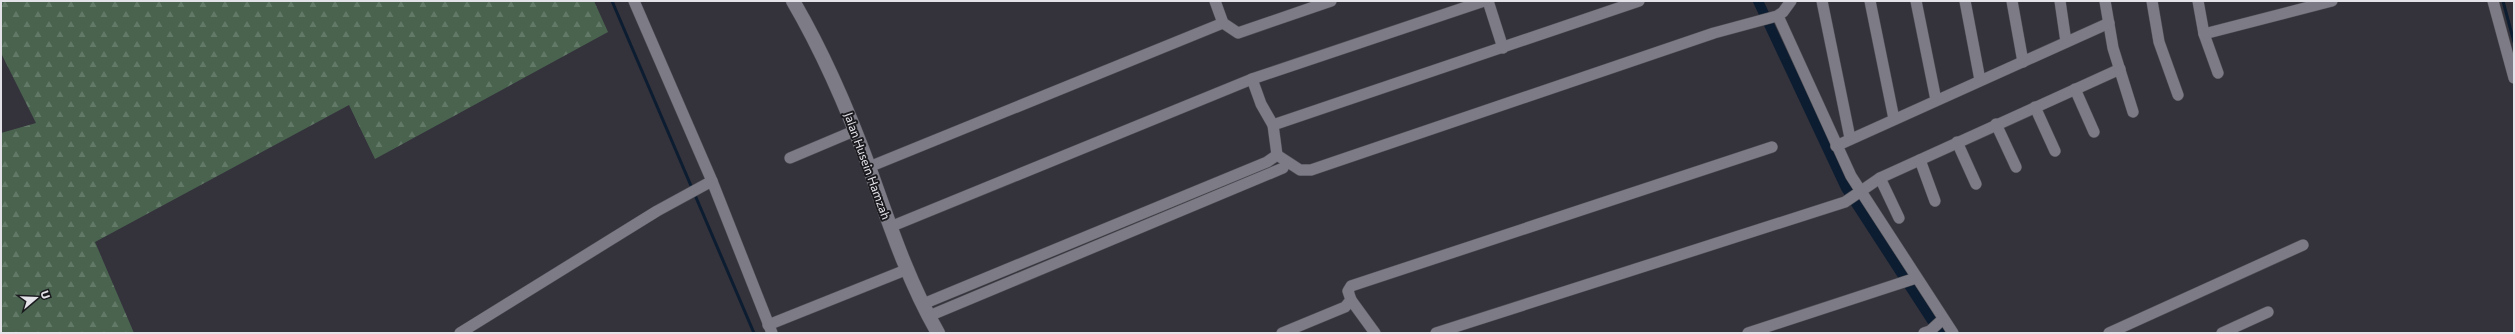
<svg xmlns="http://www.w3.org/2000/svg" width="2515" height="334" font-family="Commissioner,sans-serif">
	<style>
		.forest { fill: url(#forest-firs) }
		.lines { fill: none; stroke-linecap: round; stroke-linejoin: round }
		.stream { stroke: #0c1d31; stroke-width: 3 }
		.canal { stroke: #0c1d31; stroke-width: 10 }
		.minor-casing { stroke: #4f4e56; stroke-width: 12 }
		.tertiary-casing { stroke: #4f4e56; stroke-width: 15 }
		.minor { stroke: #7d7c86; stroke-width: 11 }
		.tertiary { stroke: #7d7c86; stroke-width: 14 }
		.labels { text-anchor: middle; stroke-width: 4; stroke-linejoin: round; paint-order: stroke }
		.street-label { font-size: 12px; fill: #e3e3e9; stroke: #1b1b1f }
	</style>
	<defs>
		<pattern id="forest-firs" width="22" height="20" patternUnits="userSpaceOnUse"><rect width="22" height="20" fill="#49634f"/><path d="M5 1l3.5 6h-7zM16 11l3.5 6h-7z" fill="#637968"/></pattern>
	</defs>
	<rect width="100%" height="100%" fill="#34323b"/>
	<path class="forest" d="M 1,1 L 594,1 L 608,32 L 375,159 L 349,105 L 95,242 L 134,333 L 1,333 L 1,133 L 36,123 L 1,53 Z"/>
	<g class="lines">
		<g class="stream">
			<path d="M 612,1 L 754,333"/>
			<path d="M 2503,1 L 2514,42"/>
		</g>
		<path class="canal" d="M 1758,1 L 1846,188 L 1940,333"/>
		<defs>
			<g id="minor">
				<path d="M 634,1 L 712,181 L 772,333"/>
				<path d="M 1215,1 L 1223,23 L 1238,33 L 1331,1"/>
				<path d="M 1488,1 L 1503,48"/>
				<path d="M 1822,1 L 1850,138"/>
				<path d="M 1870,1 L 1894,119"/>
				<path d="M 1916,1 L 1936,100"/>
				<path d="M 1965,1 L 1980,80"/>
				<path d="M 2012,1 L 2023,62"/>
				<path d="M 2060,1 L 2066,42"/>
				<path d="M 2105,1 L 2113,48 L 2133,112"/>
				<path d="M 2152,1 L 2159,42 L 2178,95"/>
				<path d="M 2198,1 L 2204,34 L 2218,73"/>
				<path d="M 2493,1 L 2514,78"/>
				<path d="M 1778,16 L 1851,176 L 1953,333"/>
				<path d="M 2204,34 L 2332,1"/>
				<path d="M 2075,89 L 2094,132"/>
				<path d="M 2035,107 L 2055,151"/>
				<path d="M 1996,124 L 2016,167"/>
				<path d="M 1273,125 L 1639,1"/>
				<path d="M 1957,142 L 1976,184"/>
				<path d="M 1836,146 L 2109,23"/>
				<path d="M 1277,155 L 1300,170 L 1311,170 L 1714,33 L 1777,16 L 1783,12 L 1791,1"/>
				<path d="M 790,158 L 854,131"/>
				<path d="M 1920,160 L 1935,201"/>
				<path d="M 869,167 L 1223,23"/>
				<path d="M 1880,178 L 1899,218"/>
				<path d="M 890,227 L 1252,79"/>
				<path d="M 1351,300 L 1375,333"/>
				<path d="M 923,304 L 1267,162 L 1277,155 L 1273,125 L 1261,104 L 1252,79 L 1484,1"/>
				<path d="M 929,316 L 1283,168"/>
				<path d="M 768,325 L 908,269"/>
				<path d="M 460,333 L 657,211 L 712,181"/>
				<path d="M 1282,333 L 1345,307 L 1351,300 L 1348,291 L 1351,286 L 1772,147"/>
				<path d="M 1436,333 L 1845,202 L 1880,178 L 2120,69"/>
				<path d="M 1748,333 L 1916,278"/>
				<path d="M 1924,333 L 1930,331 L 1943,319"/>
				<path d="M 2109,333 L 2303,245"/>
				<path d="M 2222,333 L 2268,312"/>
			</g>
			<path id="tertiary" d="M 793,1 C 824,54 848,110 869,167 C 889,223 908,281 938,333"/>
		</defs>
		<use href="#minor" class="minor-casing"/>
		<use href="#tertiary" class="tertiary-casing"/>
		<use href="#minor" class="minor"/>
		<use href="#tertiary" class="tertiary"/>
	</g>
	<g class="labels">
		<g class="street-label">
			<text transform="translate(867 166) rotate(70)" y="4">Jalan Husein Hamzah</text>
		</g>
	</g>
	<rect width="2515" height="334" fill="none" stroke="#e3e3e9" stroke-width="4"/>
	<g transform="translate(36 298) rotate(71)" stroke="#1b1b1f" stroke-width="3" paint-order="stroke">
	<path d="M0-3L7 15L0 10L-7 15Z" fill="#e3e3e9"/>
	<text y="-6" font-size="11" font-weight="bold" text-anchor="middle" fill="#e3e3e9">U</text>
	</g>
</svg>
